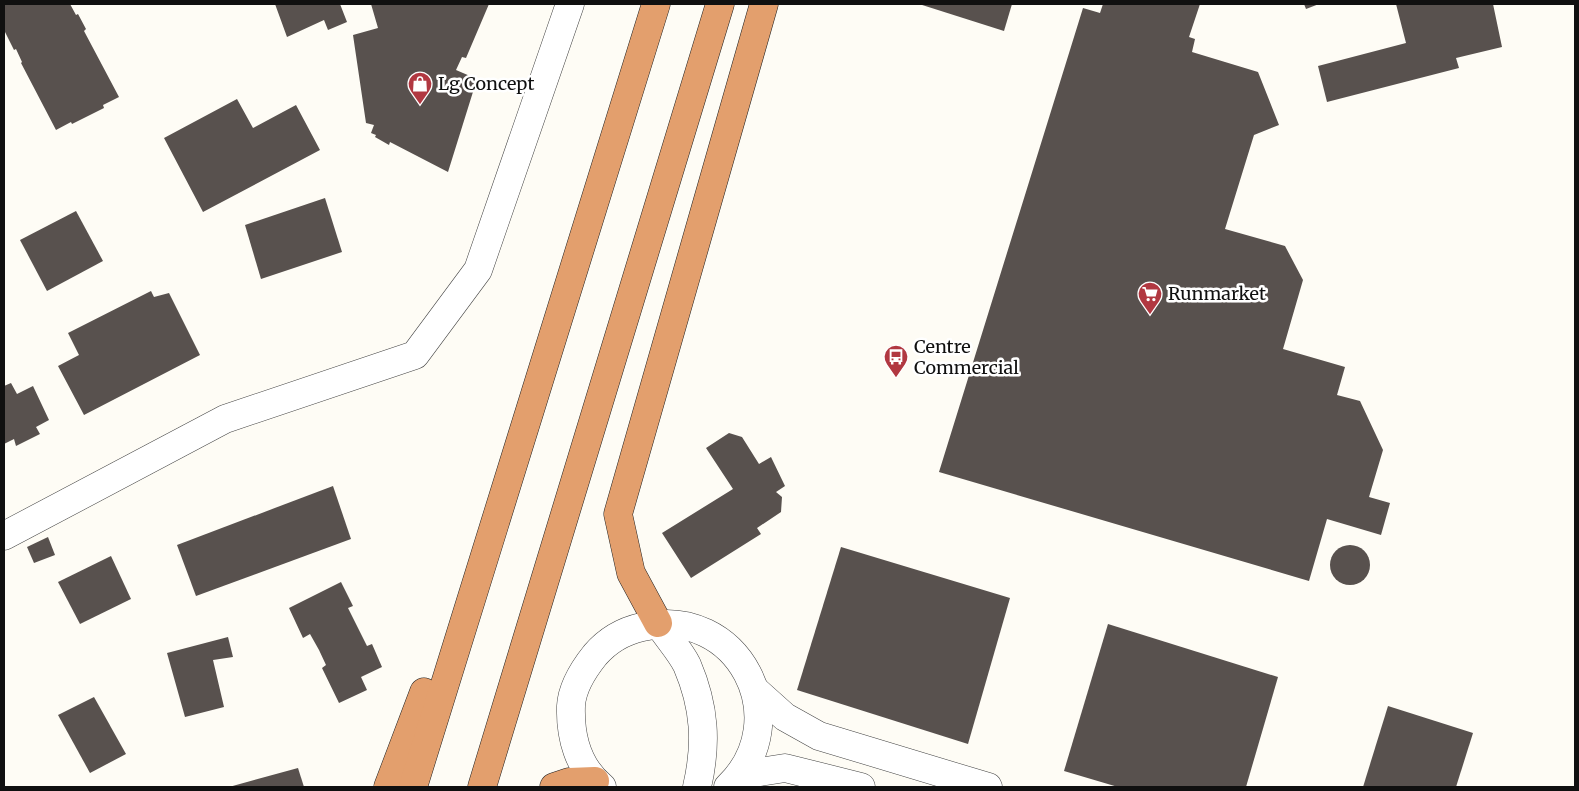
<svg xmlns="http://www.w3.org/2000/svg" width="1579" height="791" font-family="Merriweather,serif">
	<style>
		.building { fill: #58514e }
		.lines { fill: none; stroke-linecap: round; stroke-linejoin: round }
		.minor-casing { stroke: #434343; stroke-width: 29 }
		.highway-casing { stroke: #212121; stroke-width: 29 }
		.minor { stroke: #fff; stroke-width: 28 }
		.highway { stroke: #e39f6d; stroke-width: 28 }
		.labels { text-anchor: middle; stroke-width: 5; stroke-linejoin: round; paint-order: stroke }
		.poi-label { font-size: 18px; fill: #101010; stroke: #fff; text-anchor: start }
	</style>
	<rect width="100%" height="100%" fill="#fefcf5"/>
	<g class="building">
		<path d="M 4,4 L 70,4 L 76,15 L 78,14 L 86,29 L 84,31 L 119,97 L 103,105 L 104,108 L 72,124 L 71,122 L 56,130 L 21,63 L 22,62 L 16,49 L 14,50 L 4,30 Z"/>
		<path d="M 275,4 L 340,4 L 347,22 L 328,30 L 324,20 L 287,37 Z"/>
		<path d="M 371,4 L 489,4 L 466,58 L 462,57 L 456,70 L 477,79 L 448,172 L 390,142 L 389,145 L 375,137 L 376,135 L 371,133 L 374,125 L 366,123 L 353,35 L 378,28 Z"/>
		<path d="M 919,4 L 1012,4 L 1004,31 Z"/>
		<path d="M 1103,4 L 1200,4 L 1189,37 L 1195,39 L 1192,52 L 1258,72 L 1279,125 L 1254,135 L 1225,229 L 1285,246 L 1303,280 L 1283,349 L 1345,367 L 1337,395 L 1360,401 L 1383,450 L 1369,497 L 1390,503 L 1381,535 L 1327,519 L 1309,581 L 939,472 L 1083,8 L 1100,13 Z"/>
		<path d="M 1304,4 L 1319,4 L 1306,9 Z"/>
		<path d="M 1396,4 L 1493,4 L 1502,47 L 1456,58 L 1459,68 L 1327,102 L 1318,66 L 1406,43 Z"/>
		<path d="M 237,99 L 253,128 L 296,105 L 320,150 L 203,212 L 164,138 Z"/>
		<path d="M 325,198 L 342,252 L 261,279 L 245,225 Z"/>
		<path d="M 76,211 L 103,261 L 47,291 L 20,240 Z"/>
		<path d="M 151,291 L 154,297 L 169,293 L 200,355 L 84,415 L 58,366 L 79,355 L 68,333 Z"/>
		<path d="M 11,383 L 17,394 L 33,386 L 49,420 L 36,427 L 40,434 L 16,446 L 14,439 L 4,444 L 4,386 Z"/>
		<path d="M 729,433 L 742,437 L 759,464 L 771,457 L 785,486 L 776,492 L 782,497 L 781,512 L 757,528 L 761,534 L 691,578 L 662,533 L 733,489 L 706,448 Z"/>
		<path d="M 333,486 L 351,539 L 196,596 L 177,545 Z"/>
		<path d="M 48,537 L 55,555 L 34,563 L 27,547 Z"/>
		<circle cx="1350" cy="565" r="20"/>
		<path d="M 841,547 L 1010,598 L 968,744 L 797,690 Z"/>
		<path d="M 111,556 L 131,599 L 80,624 L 58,582 Z"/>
		<path d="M 341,582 L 353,606 L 348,608 L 367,646 L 372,644 L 382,667 L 361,677 L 367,690 L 339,703 L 322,668 L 326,665 L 319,650 L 310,634 L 303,638 L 289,608 Z"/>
		<path d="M 1108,624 L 1278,677 L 1246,787 L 1118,787 L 1064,771 Z"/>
		<path d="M 228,637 L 233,657 L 213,660 L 224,707 L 185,717 L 167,653 Z"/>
		<path d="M 94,697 L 126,754 L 90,773 L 58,715 Z"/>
		<path d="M 1388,706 L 1473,733 L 1456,787 L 1363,787 Z"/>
		<path d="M 298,768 L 304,787 L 229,787 Z"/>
	</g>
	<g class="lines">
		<defs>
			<g id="minor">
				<path d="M 4,536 L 225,419 L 415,355 L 478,270 L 570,4"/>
				<path d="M 658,623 C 667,637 680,651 687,665 C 705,707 707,744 697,787"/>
				<path d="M 756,691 L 785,717 L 819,736 L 988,787"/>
				<path d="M 741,775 L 785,768 L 861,787"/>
				<path d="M 602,787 C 578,767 570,736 571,706 C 572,687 583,670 595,655 C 607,641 624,631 642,627 C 738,604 798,720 728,787"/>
			</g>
			<g id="highway">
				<path d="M 658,623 L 631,573 L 618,514 L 764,4"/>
				<path d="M 388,787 L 424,692"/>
				<path d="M 413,787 L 656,4"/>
				<path d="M 482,787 L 720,4"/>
				<path d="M 554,787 L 569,782 L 595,781"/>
			</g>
		</defs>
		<use href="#minor" class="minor-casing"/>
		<use href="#highway" class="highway-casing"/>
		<use href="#minor" class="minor"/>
		<use href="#highway" class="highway"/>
	</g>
	<defs>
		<symbol id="shop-pin" viewBox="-11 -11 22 30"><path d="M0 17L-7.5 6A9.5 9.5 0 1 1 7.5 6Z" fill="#b13841" stroke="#fff"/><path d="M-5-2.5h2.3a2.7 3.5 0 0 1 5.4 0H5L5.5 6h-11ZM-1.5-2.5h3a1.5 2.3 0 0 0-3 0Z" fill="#fff"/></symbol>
		<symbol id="supermarket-pin" viewBox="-11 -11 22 30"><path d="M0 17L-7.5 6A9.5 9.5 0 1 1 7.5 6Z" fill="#b13841" stroke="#fff"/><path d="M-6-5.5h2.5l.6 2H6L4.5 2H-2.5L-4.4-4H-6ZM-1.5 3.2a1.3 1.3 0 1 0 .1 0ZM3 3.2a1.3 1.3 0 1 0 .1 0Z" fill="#fff"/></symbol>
		<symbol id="bus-pin" viewBox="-11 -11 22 30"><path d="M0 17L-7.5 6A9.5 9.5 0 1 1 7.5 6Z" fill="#b13841" stroke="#fff"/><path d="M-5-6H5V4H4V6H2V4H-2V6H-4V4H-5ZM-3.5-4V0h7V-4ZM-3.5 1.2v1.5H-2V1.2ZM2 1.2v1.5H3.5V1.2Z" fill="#fff"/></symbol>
	</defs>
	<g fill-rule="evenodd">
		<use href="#shop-pin" x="406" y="70" width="28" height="38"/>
		<use href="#supermarket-pin" x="1136" y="280" width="28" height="38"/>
		<use href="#bus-pin" x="882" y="343" width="28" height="38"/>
	</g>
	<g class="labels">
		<g class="poi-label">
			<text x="438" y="90">Lg Concept</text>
			<text x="1168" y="300">Runmarket</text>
			<text x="914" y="353">Centre<tspan x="914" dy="21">Commercial</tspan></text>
		</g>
	</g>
	<rect width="1579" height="791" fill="none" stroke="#101010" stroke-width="10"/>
</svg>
